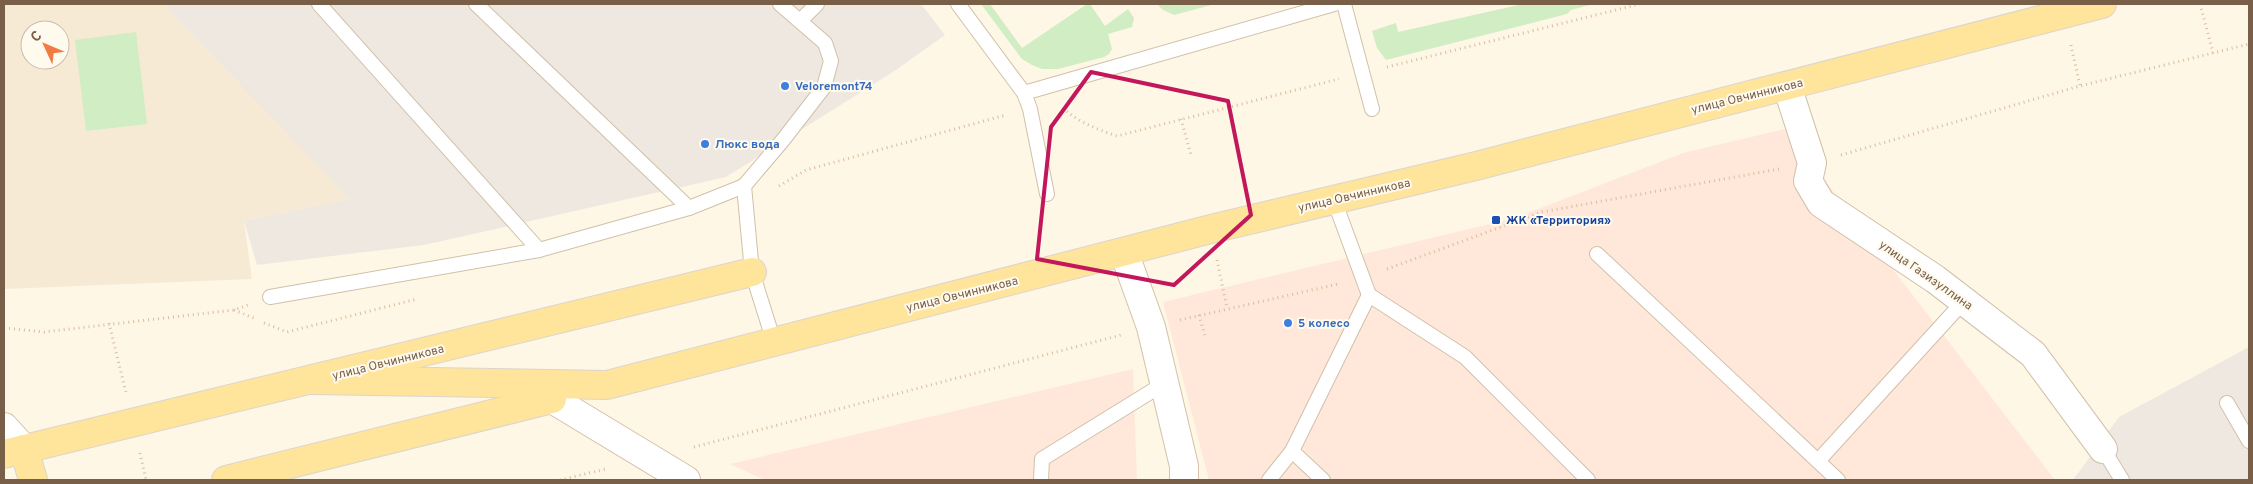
<svg xmlns="http://www.w3.org/2000/svg" width="2253" height="484" font-family="Overpass,sans-serif">
	<style>
		.residential { fill: #f6ead4; fill-rule: evenodd }
		.commercial { fill: #ffe8d9 }
		.industrial { fill: #eee8e0 }
		.green { fill: #d0edc3 }
		.lines { fill: none; stroke-linecap: round; stroke-linejoin: round }
		.lane-casing { stroke: #d1c0aa; stroke-width: 16 }
		.street-casing { stroke: #d1c0aa; stroke-width: 30 }
		.secondary-casing { stroke: #d4c1a8; stroke-width: 30 }
		.primary-casing { stroke: #dcd5cf; stroke-width: 30 }
		.path { stroke: #dbbc9e; stroke-width: 3; stroke-dasharray: 1 4; stroke-linecap: butt }
		.lane { stroke: #fff; stroke-width: 14 }
		.street { stroke: #fff; stroke-width: 28 }
		.secondary { stroke: #fff; stroke-width: 28 }
		.primary { stroke: #ffe49c; stroke-width: 28 }
		.marked { fill: none; stroke: #c2185b; stroke-width: 4; stroke-linejoin: round }
		.shop-dot { fill: #3f7fe0; stroke: #fffaee; stroke-width: 2 }
		.transit-dot { fill: #1a4fb4; stroke: #fffaee; stroke-width: 2 }
		.labels { text-anchor: middle; stroke-width: 4; stroke-linejoin: round; paint-order: stroke }
		.shop-label { font-size: 12px; font-weight: bold; fill: #366cbe; stroke: #fffaee; text-anchor: start }
		.street-label { font-size: 12px; fill: #7a5f48; stroke: #fffaee }
		.transit-label { font-size: 12px; font-weight: bold; fill: #164399; stroke: #fffaee; text-anchor: start }
	</style>
	<rect width="100%" height="100%" fill="#fef7e6"/>
	<path class="residential" d="M 4,4 L 163,4 L 351,199 L 244,221 L 252,279 L 4,289 ZM 30,30 L 60,30 L 60,60 L 30,60 Z"/>
	<g class="commercial">
		<path d="M 1785,129 L 2055,480 L 1209,480 L 1163,302 L 1515,218 L 1683,153 Z"/>
		<path d="M 1133,369 L 1137,480 L 765,480 L 730,464 Z"/>
	</g>
	<g class="industrial">
		<path d="M 163,4 L 921,4 L 945,35 L 893,72 L 726,177 L 424,245 L 257,265 L 244,221 L 350,199 Z"/>
		<path d="M 2249,347 L 2249,480 L 2073,480 L 2119,417 Z"/>
	</g>
	<g class="green">
		<path d="M 981,4 L 990,4 L 1022,48 L 1087,4 L 1090,4 L 1105,26 L 1128,9 L 1134,18 L 1132,27 L 1108,34 L 1112,49 L 1109,54 L 1104,57 L 1058,69 L 1042,69 L 1032,65 L 1022,59 Z"/>
		<path d="M 1157,4 L 1215,4 L 1174,15 L 1163,10 Z"/>
		<path d="M 1523,4 L 1594,4 L 1571,10 L 1567,14 L 1386,60 L 1377,48 L 1372,31 L 1396,23 L 1398,32 Z"/>
		<path d="M 136,32 L 147,124 L 86,131 L 75,40 Z"/>
	</g>
	<g class="lines">
		<defs>
			<g id="lane">
				<path d="M 319,4 L 539,250"/>
				<path d="M 476,4 L 689,208 L 744,186 L 752,272 L 774,342"/>
				<path d="M 958,4 L 1024,93 L 1030,109 L 1047,194"/>
				<path d="M 1344,4 L 1372,109"/>
				<path d="M 800,21 L 817,4"/>
				<path d="M 1024,93 L 1334,4"/>
				<path d="M 744,186 L 783,140 L 824,87 L 831,61 L 825,43 L 780,4"/>
				<path d="M 1334,200 L 1369,295 L 1465,357 L 1588,480"/>
				<path d="M 1597,254 L 1838,480"/>
				<path d="M 270,297 L 539,250 L 689,208"/>
				<path d="M 2227,403 L 2249,441"/>
				<path d="M 2103,449 L 2122,480"/>
				<path d="M 1292,451 L 1369,295"/>
				<path d="M 1818,461 L 1964,301"/>
				<path d="M 1041,480 L 1042,459 L 1165,383"/>
				<path d="M 1269,480 L 1292,451 L 1323,480"/>
			</g>
			<path id="street" d="M 1787,86 L 1812,163 L 1808,181 L 1821,203 L 1935,279 L 2033,354 L 2103,449"/>
			<g id="secondary">
				<path d="M 1124,252 L 1151,327 L 1184,466 L 1184,480"/>
				<path d="M 552,399 L 686,480"/>
				<path d="M 4,427 L 24,449"/>
			</g>
			<g id="primary">
				<path d="M 311,380 L 607,385 L 1211,229 L 1476,166 L 2102,4"/>
				<path d="M 24,449 L 33,480"/>
				<path d="M 4,454 L 752,272"/>
				<path d="M 226,480 L 552,399"/>
			</g>
		</defs>
		<use href="#lane" class="lane-casing"/>
		<use href="#street" class="street-casing"/>
		<use href="#secondary" class="secondary-casing"/>
		<use href="#primary" class="primary-casing"/>
		<g class="path">
			<path d="M 2200,4 L 2213,53"/>
			<path d="M 2071,45 L 2080,86"/>
			<path d="M 1387,67 L 1640,4"/>
			<path d="M 1063,108 C 1079,123 1097,129 1117,136 L 1339,79"/>
			<path d="M 1181,119 L 1191,155"/>
			<path d="M 1841,155 L 2080,86 L 2249,44"/>
			<path d="M 779,186 L 806,170 L 1006,115"/>
			<path d="M 1217,260 L 1227,308"/>
			<path d="M 1387,269 L 1542,212 L 1779,169"/>
			<path d="M 234,310 L 256,319"/>
			<path d="M 1199,315 L 1205,336"/>
			<path d="M 1180,320 L 1338,284"/>
			<path d="M 109,323 L 126,393"/>
			<path d="M 264,323 L 287,332 L 417,299"/>
			<path d="M 4,328 L 44,332 L 234,310 L 248,305"/>
			<path d="M 694,447 L 1121,335"/>
			<path d="M 140,453 L 146,480"/>
			<path d="M 560,480 L 606,469"/>
		</g>
		<use href="#lane" class="lane"/>
		<use href="#street" class="street"/>
		<use href="#secondary" class="secondary"/>
		<use href="#primary" class="primary"/>
	</g>
	<path class="marked" d="M 1091,72 L 1228,101 L 1251,215 L 1174,285 L 1037,259 L 1051,127 Z"/>
	<g class="shop-dot">
		<circle cx="785" cy="86" r="5"/>
		<circle cx="705" cy="144" r="5"/>
		<circle cx="1288" cy="323" r="5"/>
	</g>
	<rect class="transit-dot" x="1491" y="215" width="10" height="10" rx="2.5"/>
	<g class="labels">
		<g class="shop-label">
			<text x="795" y="90">Veloremont74</text>
			<text x="715" y="148">Люкс вода</text>
			<text x="1298" y="327">5 колесо</text>
		</g>
		<g class="street-label">
			<text transform="translate(1747 96) rotate(-14)" y="4">улица Овчинникова</text>
			<text transform="translate(1354 195) rotate(-13)" y="4">улица Овчинникова</text>
			<text transform="translate(1926 275) rotate(35)" y="4">улица Газизуллина</text>
			<text transform="translate(962 294) rotate(-14)" y="4">улица Овчинникова</text>
			<text transform="translate(388 362) rotate(-14)" y="4">улица Овчинникова</text>
		</g>
		<g class="transit-label">
			<text x="1506" y="224">ЖК «Территория»</text>
		</g>
	</g>
	<rect width="2253" height="484" fill="none" stroke="#7a5f48" stroke-width="10"/>
	<g transform="translate(45 45) rotate(314)"><circle r="24" fill="#fffaee" stroke="#cabcac"/>
	<path d="M0-4L9 19L0 12L-9 19Z" fill="#f17b42"/>
	<text y="-8" font-size="14" font-weight="bold" text-anchor="middle" fill="#7a5f48">С</text>
	</g>
</svg>
